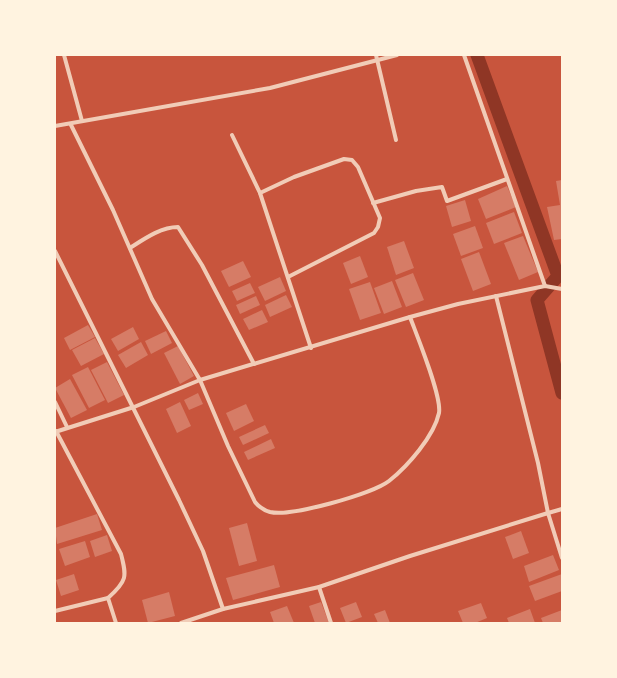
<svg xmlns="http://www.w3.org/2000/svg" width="617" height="678" font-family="'DM Sans',sans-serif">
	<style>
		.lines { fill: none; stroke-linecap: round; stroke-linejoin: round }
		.canal { stroke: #8f3625; stroke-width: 13 }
		.building { fill: #d67c66 }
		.minor { stroke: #f1ccb7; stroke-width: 4 }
	</style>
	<rect width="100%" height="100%" fill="#c8553d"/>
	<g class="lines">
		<path class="canal" d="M 477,55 L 558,276 L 537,300 L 562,393"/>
	</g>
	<g class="building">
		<path d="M 562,180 L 562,239 L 554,240 L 547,207 L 560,205 L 556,181 Z"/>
		<path d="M 507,186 L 516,207 L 486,219 L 478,199 Z"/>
		<path d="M 465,200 L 471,221 L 452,227 L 446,206 Z"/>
		<path d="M 514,212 L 522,233 L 494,244 L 486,223 Z"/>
		<path d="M 475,226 L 483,248 L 461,256 L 453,234 Z"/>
		<path d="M 523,236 L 538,272 L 519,280 L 504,243 Z"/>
		<path d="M 404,241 L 414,268 L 396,275 L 387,247 Z"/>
		<path d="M 479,252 L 491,284 L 473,291 L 461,259 Z"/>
		<path d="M 360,256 L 368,277 L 351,284 L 343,263 Z"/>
		<path d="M 243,261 L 251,277 L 229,287 L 221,271 Z"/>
		<path d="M 413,273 L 424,300 L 406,307 L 395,280 Z"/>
		<path d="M 280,277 L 286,291 L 265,301 L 258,287 Z"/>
		<path d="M 392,281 L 402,307 L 384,314 L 374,288 Z"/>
		<path d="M 370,282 L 381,313 L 360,320 L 349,289 Z"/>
		<path d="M 250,283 L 255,293 L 237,301 L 232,291 Z"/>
		<path d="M 286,295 L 292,307 L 270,317 L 265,305 Z"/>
		<path d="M 256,296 L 260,305 L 240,314 L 236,305 Z"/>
		<path d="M 262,310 L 268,322 L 249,330 L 243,319 Z"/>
		<path d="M 88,325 L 95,337 L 70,350 L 64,338 Z"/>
		<path d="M 133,327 L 139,339 L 118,351 L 111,339 Z"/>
		<path d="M 166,331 L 172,343 L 151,354 L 145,341 Z"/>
		<path d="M 95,338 L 104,354 L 81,366 L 72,350 Z"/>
		<path d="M 141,342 L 148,355 L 126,368 L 118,355 Z"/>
		<path d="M 178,346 L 194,376 L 180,384 L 164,353 Z"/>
		<path d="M 107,362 L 124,395 L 108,403 L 91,370 Z"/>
		<path d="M 88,367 L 105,400 L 89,408 L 72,375 Z"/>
		<path d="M 70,379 L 87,410 L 71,418 L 55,388 Z"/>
		<path d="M 198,393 L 203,404 L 189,410 L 184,400 Z"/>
		<path d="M 180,402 L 191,426 L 177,433 L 166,409 Z"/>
		<path d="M 246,404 L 254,421 L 234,431 L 226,413 Z"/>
		<path d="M 265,425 L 269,433 L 243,445 L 239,437 Z"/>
		<path d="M 271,439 L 275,448 L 248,460 L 244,452 Z"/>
		<path d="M 97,514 L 102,530 L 57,544 L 55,528 Z"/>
		<path d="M 247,523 L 257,561 L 239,566 L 229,528 Z"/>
		<path d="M 521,531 L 529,553 L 513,559 L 505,537 Z"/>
		<path d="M 107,535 L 112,551 L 95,557 L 90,541 Z"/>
		<path d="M 85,541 L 90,557 L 65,566 L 59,549 Z"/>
		<path d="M 553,555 L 559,570 L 529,582 L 524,566 Z"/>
		<path d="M 274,565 L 280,587 L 233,600 L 226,578 Z"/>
		<path d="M 74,574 L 79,590 L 61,596 L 56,580 Z"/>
		<path d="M 562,574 L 562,591 L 535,601 L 529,586 Z"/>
		<path d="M 169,592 L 175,616 L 148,623 L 142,600 Z"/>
		<path d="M 321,602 L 329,623 L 315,623 L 309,606 Z"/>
		<path d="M 356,602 L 362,617 L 346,623 L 340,608 Z"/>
		<path d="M 481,603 L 487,618 L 475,623 L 463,623 L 458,611 Z"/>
		<path d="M 287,606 L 294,623 L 274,623 L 270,612 Z"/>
		<path d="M 530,609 L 535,623 L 509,623 L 507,618 Z"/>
		<path d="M 385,610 L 390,623 L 378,623 L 374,614 Z"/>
		<path d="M 562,610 L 562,623 L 543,623 L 541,618 Z"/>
	</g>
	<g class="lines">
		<g class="minor">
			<path d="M 64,55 L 82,121"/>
			<path d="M 376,55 L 396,140"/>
			<path d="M 464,55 L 545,286"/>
			<path d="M 71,125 L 113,210 L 152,299 L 200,380 L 228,446 L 255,502 C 259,507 263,510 270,512 C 291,517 372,494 389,481 C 408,466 434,436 439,413 C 442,396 417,336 410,317"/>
			<path d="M 55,126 L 270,88 L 397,55"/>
			<path d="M 232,135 L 260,193 L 311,348"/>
			<path d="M 260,193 L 294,177 L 344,159 L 352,160 L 358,167 L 380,218 L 378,227 L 374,233 L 288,277"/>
			<path d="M 373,203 L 416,191 L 442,187 L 447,201 L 507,179"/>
			<path d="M 130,248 C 144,239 161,227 178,227 L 202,265 L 254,364"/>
			<path d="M 55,251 L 179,500 L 203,551 L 223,609"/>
			<path d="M 496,296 L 538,463 L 548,513 L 562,509"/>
			<path d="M 55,402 L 67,427"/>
			<path d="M 56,431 L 121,554 C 127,577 127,581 108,598 L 116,623"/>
			<path d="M 55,432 L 134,407 L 200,380 L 410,317 L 458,304 L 545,286 L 562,289"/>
			<path d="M 319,587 L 331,623"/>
			<path d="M 55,611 L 108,598"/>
			<path d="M 181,623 L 223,609 L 319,587 L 410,556 L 548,513 L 562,558"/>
		</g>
	</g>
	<rect width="617" height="678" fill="none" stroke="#fff3e0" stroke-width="112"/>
</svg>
